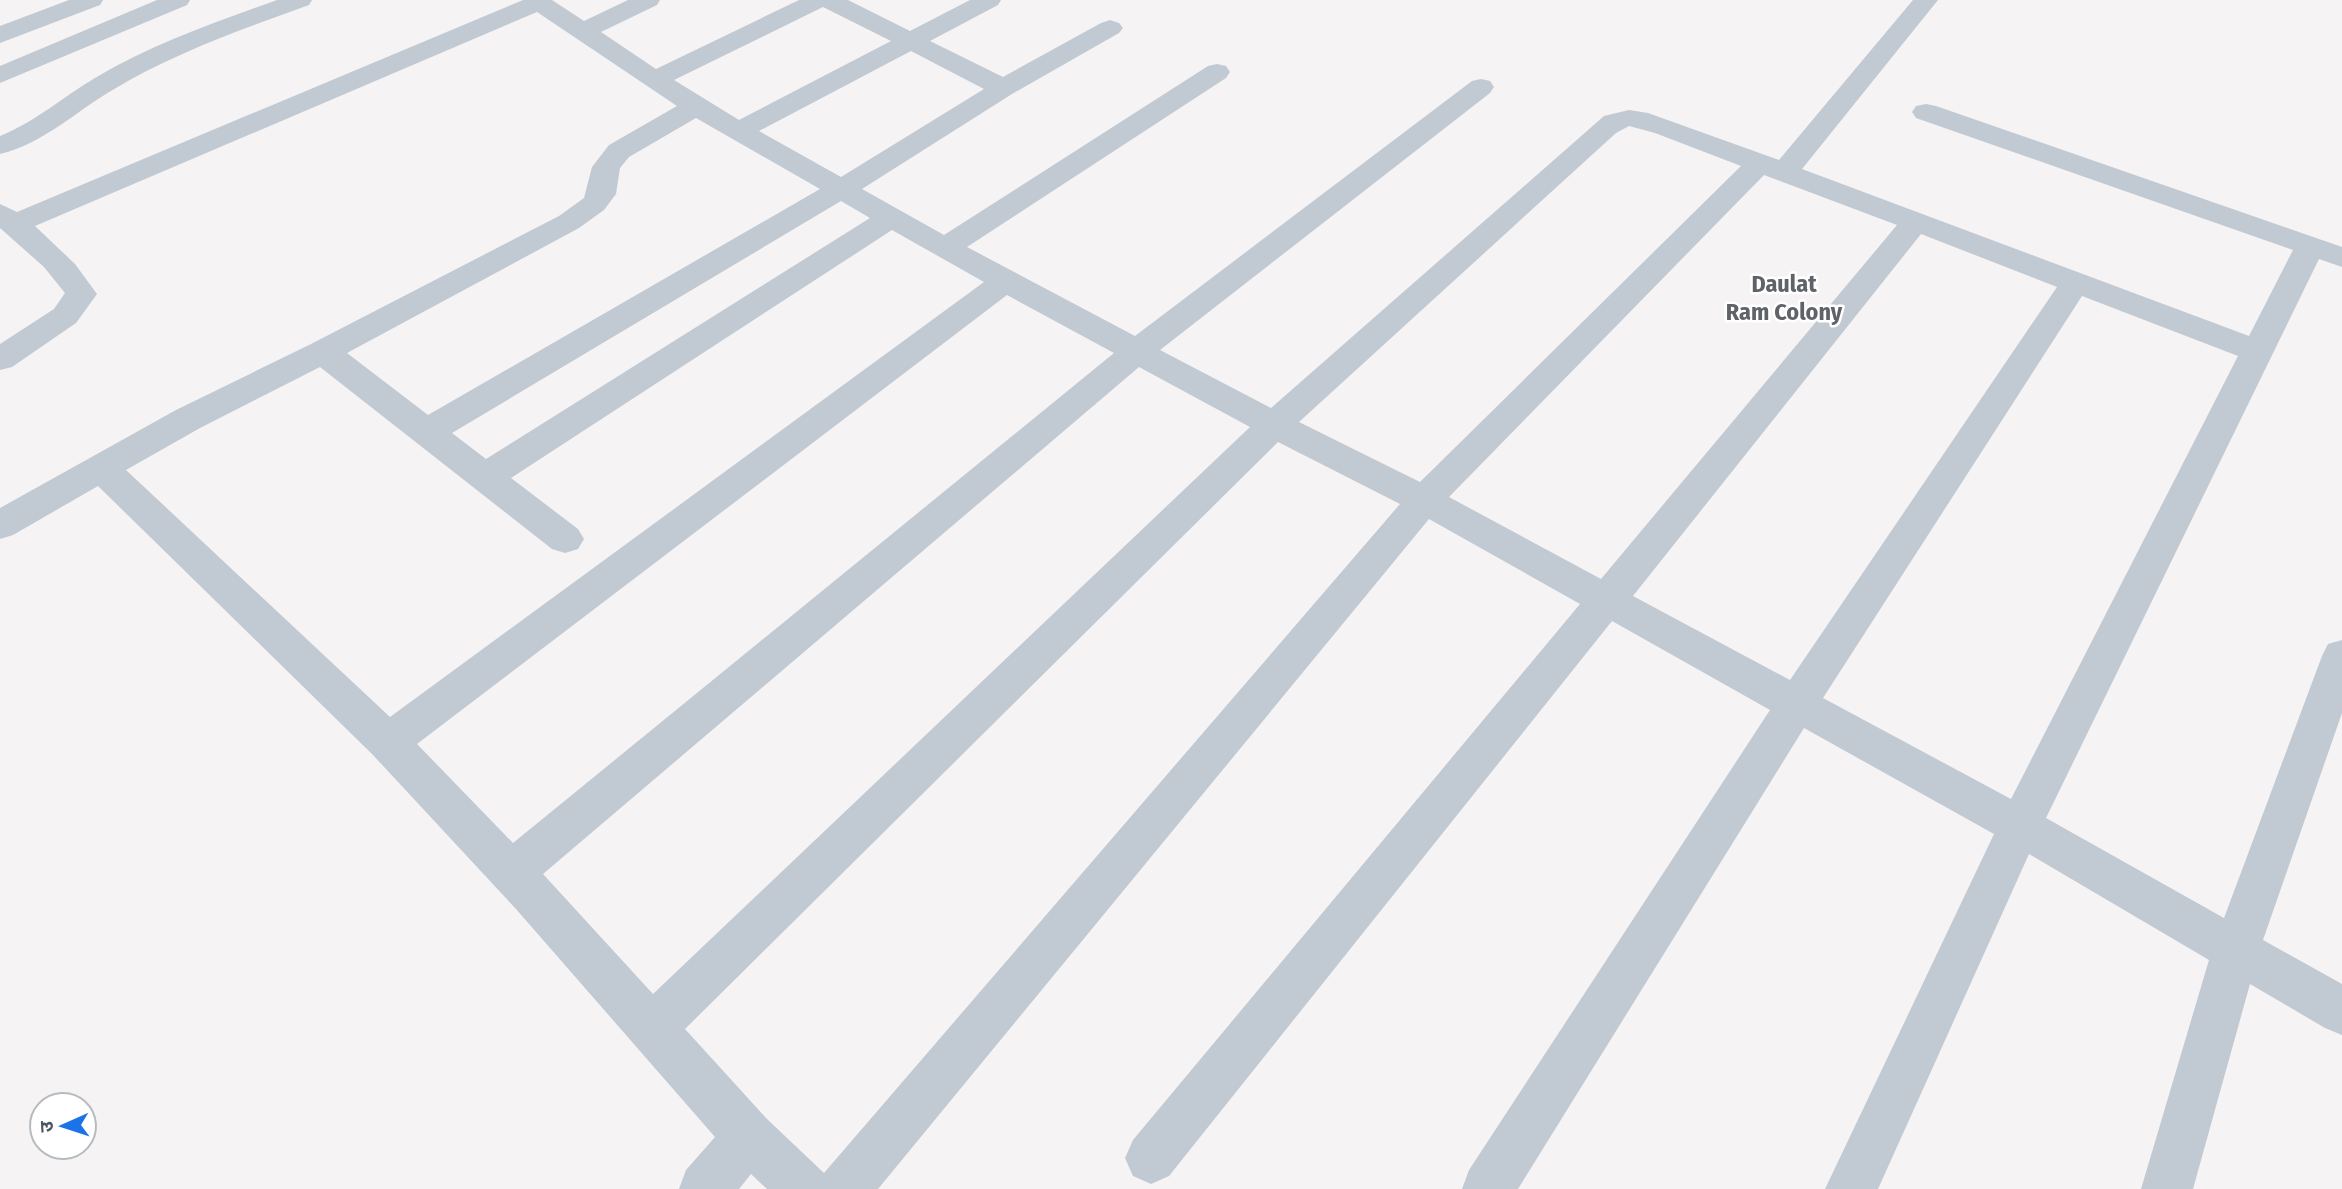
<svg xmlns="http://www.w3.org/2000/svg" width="2342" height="1189" font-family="'Fira Sans Condensed','Noto Sans Devanagari',sans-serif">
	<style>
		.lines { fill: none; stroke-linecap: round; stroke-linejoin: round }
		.minor { fill: #c1cad2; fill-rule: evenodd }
		.labels { text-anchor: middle; stroke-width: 5; stroke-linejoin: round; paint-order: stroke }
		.neighbourhood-label { font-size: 24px; font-weight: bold; fill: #5f6368; stroke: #fff }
	</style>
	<rect width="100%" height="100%" fill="#f5f3f3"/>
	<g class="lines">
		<g class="minor">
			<path d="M 69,0 L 103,0 L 100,5 L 0,43 L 0,26 Z"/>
			<path d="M 157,0 L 190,0 L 187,5 L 0,83 L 0,66 Z"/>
			<path d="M 277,0 L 312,0 L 309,5 C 243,29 177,52 116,88 C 77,110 45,143 0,154 L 0,136 C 35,122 63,97 95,78 C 152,44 216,22 277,0 Z"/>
			<path d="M 523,0 L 552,0 L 584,21 L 628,0 L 660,0 L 657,5 L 601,32 L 656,69 L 799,0 L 848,0 L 910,31 L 970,0 L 1001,0 L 998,5 L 930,41 L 1003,77 L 1101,23 L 1110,20 L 1119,23 L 1123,28 L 1119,33 L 1012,94 L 862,189 L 944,235 L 1208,66 L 1217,64 L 1226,66 L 1230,72 L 1226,78 L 967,247 L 1135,336 L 1472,81 L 1481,79 L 1490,81 L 1494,87 L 1490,93 L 1160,350 L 1271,408 L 1604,116 L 1629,110 L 1648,113 L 1779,160 L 1913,0 L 1938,0 L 1802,169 L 2249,336 L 2293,250 L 1916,118 L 1912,112 L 1916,106 L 1926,104 L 1936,106 L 2342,247 L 2342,267 L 2319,259 L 2046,818 L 2224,918 L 2322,656 L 2328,644 L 2342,640 L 2342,713 L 2263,940 L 2342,984 L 2342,1035 L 2325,1028 L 2250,984 L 2193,1189 L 2141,1189 L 2209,960 L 2029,854 L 1878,1189 L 1825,1189 L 1994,834 L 1804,728 L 1518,1189 L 1462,1189 L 1469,1170 L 1770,710 L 1612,621 L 1169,1176 L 1151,1184 L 1133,1176 L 1125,1158 L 1133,1140 L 1580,604 L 1429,519 L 878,1189 L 767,1189 L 751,1174 L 739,1189 L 679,1189 L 686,1170 L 715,1137 L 516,909 L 373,755 L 98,486 L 13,535 L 0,539 L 0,508 L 176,410 L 311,344 L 559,216 L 584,198 L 592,167 L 609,145 L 677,106 L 537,12 L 35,226 L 75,264 L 97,294 L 76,323 L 12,367 L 0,370 L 0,344 L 54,309 L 65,293 L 44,267 L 0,228 L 0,204 L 17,212 ZM 823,7 L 891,41 L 739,120 L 674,80 ZM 911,51 L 984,89 L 841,177 L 759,131 ZM 696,118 L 820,189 L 428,415 L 347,353 L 579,228 L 604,210 L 616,194 L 620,168 L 629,157 ZM 1629,126 L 1655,133 L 1741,166 L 1420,482 L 1299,422 L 1616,133 ZM 1764,175 L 1897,225 L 1601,579 L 1449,497 ZM 841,201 L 870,218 L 486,459 L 452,433 ZM 892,230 L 984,282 L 390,717 L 126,470 L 200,428 L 320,367 L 552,549 L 565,553 L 578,549 L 584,539 L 578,529 L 511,478 ZM 1921,234 L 2057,287 L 1790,680 L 1633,596 ZM 1007,295 L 1114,353 L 513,843 L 417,744 ZM 2082,296 L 2238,356 L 2011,799 L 1823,698 ZM 1139,367 L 1250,427 L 653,994 L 543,874 ZM 1278,442 L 1400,504 L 824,1173 L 767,1119 L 685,1029 Z"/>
		</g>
	</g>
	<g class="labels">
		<g class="neighbourhood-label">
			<text x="1784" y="292">Daulat<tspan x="1784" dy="28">Ram Colony</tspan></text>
		</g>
	</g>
	<g transform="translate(63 1126) rotate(267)"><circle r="33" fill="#ffffff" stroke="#b7bbc0" stroke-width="2"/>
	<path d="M0-5L12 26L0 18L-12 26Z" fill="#1a73e8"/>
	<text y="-10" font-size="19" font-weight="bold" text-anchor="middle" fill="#4a5661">उ</text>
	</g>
</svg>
